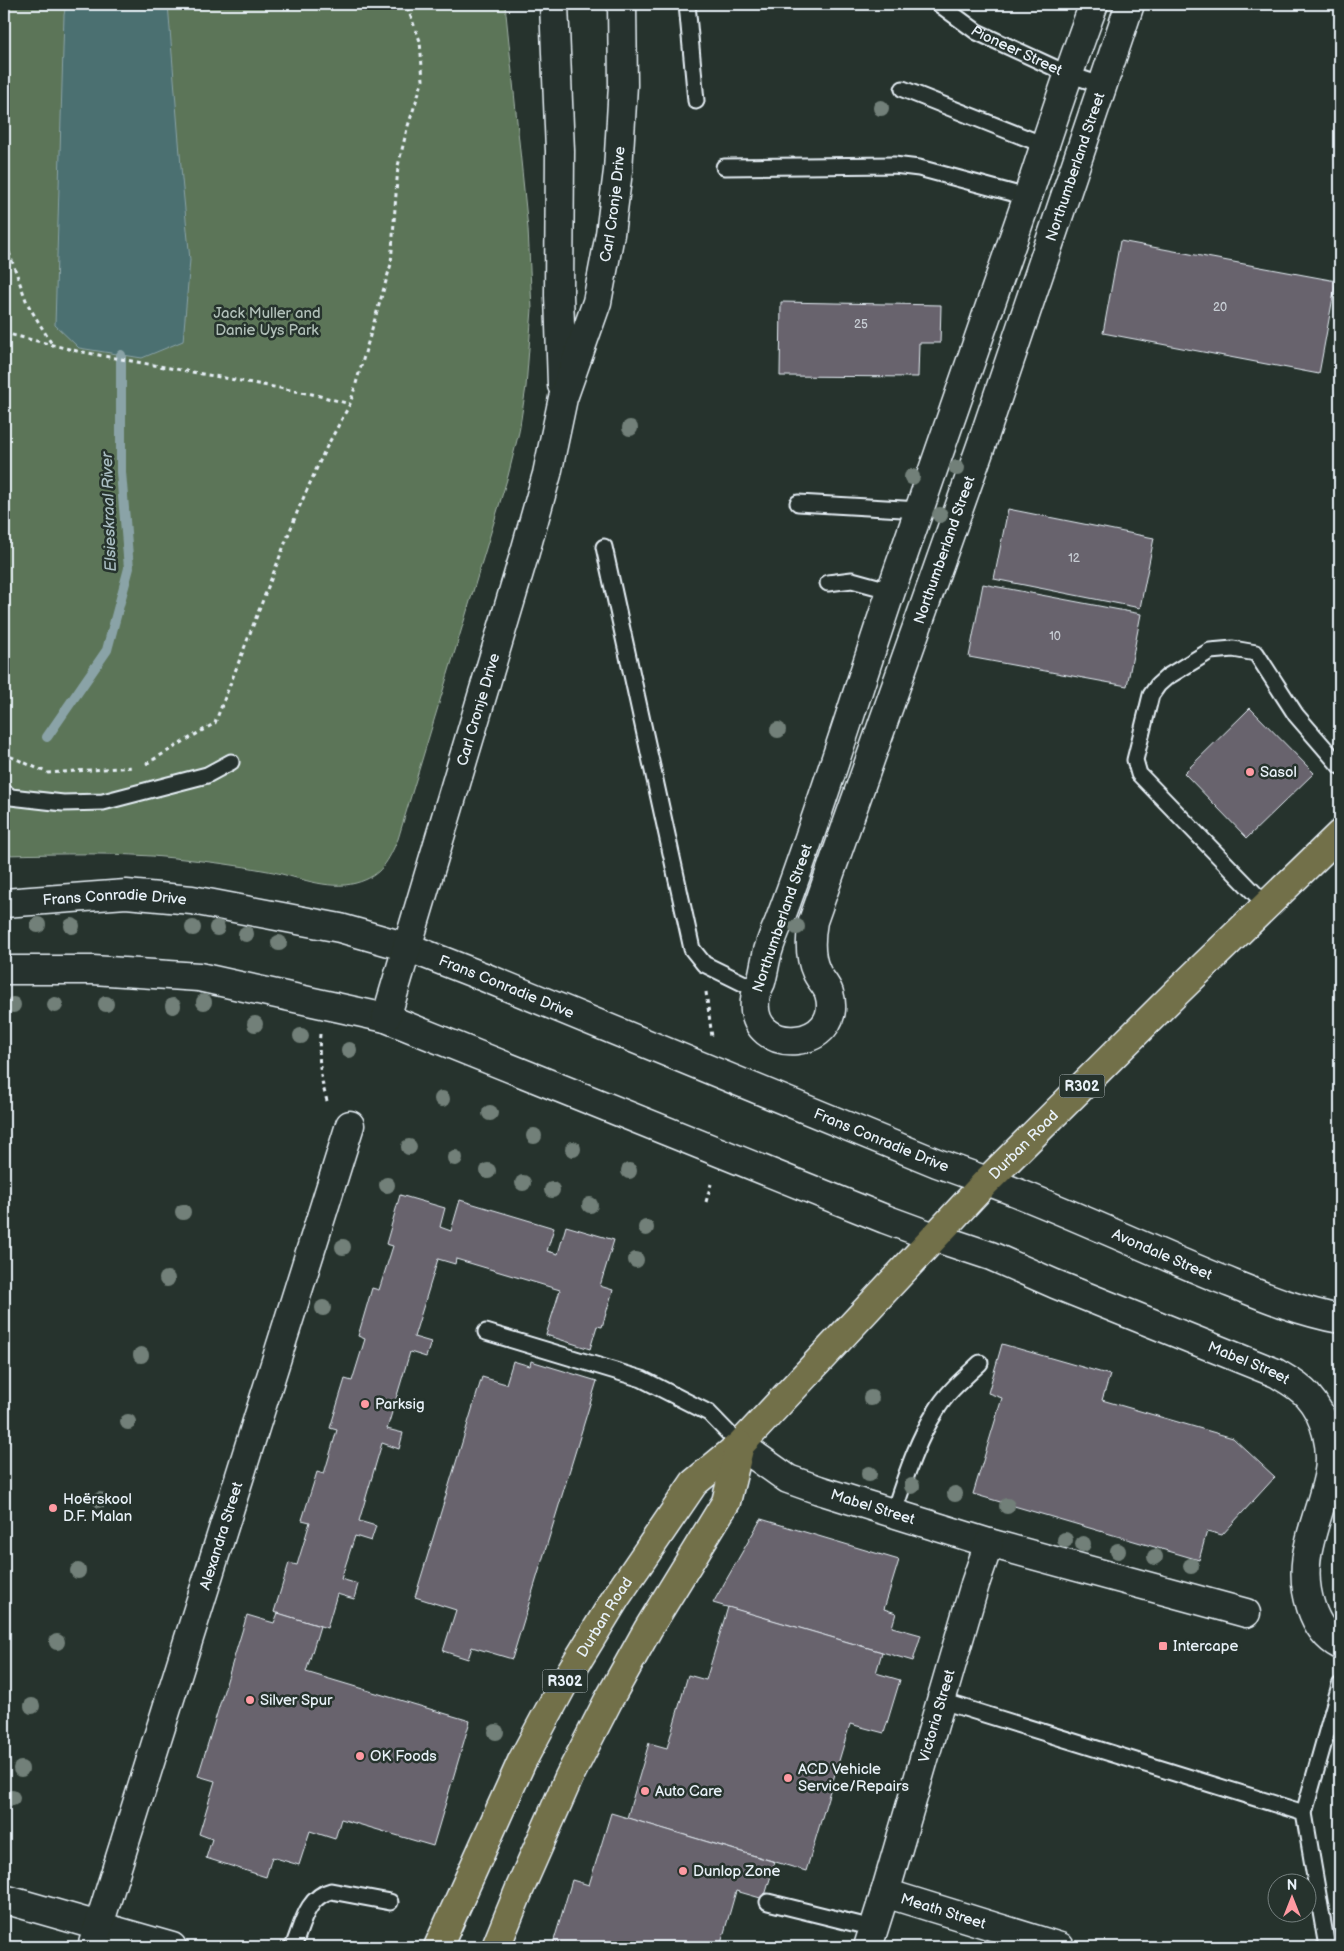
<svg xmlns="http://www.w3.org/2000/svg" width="1344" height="1951" font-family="'Balsamiq Sans',sans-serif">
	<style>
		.green { fill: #5b7459; stroke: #a2b2a8 }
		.water { fill: #4b6f71; stroke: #8aa3a7 }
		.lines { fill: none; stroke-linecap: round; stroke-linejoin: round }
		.stream { stroke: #8aa3a7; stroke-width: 10 }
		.building { fill: #68636d; stroke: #e8f1f8 }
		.service-casing { stroke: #e8f1f8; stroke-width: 19 }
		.minor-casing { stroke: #e8f1f8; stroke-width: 31 }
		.tertiary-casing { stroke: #e8f1f8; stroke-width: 31 }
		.secondary-casing { stroke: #e8f1f8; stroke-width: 31 }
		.primary-casing { stroke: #e8f1f8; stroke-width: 31 }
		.path { stroke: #e8f1f8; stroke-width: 3; stroke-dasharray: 4 4; stroke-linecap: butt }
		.service { stroke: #26332d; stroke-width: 15 }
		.minor { stroke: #26332d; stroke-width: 28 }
		.tertiary { stroke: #26332d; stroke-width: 28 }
		.secondary { stroke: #26332d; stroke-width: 28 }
		.primary { stroke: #726f4a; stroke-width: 28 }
		.tree { fill: #728079 }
		.poi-dot { fill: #ff9aa2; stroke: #26332d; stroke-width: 2 }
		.labels { text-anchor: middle; stroke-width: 5; stroke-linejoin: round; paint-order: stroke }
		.number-label { font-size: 12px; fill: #c8ced5 }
		.shield { fill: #26332d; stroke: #aeb8bb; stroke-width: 1 }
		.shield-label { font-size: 14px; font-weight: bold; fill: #e8f1f8 }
		.street-label { font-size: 15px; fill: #e8f1f8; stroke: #26332d }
		.park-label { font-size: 15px; fill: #b0bfb8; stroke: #26332d }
		.poi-label { font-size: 15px; fill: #e8f1f8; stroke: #26332d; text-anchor: start }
		.water-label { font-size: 16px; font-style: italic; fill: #a9bdc2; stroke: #26332d }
	</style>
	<rect width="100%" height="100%" fill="#26332d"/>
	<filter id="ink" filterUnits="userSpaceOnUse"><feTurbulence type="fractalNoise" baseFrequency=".02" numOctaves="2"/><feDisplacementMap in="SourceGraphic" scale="10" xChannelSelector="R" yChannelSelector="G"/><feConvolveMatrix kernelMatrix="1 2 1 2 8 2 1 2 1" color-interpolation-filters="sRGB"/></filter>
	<g filter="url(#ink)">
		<path class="green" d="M 4,4 L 505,4 L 528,229 L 532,309 L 526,387 L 519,432 L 508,476 L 398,839 C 388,861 382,876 356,883 C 327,891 296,876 268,871 C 237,865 205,861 174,858 C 118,852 60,854 4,855 Z"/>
		<path class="water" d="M 66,4 L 168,4 L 182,179 L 190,260 L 183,341 L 142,358 L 79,348 L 55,325 L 64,15 Z"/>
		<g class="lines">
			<path class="stream" d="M 47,737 L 107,650 L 129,568 L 121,472 L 121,355"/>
		</g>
		<g class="building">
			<path d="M 1120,241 L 1336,281 L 1319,374 L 1103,333 Z"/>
			<path d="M 781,302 L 941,305 L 940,343 L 919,343 L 918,377 L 780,376 Z"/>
			<path d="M 1008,509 L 1154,538 L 1140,608 L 994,579 Z"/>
			<path d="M 983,584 L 1141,614 L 1127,686 L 969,657 Z"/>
			<path d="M 1250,708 L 1314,773 L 1247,838 L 1184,773 Z"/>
			<path d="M 400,1195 L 445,1208 L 440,1227 L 451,1231 L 460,1200 L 554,1228 L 547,1251 L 558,1254 L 566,1226 L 614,1240 L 600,1286 L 613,1290 L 602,1327 L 597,1326 L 590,1349 L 546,1335 L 560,1290 L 456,1259 L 455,1264 L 438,1259 L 414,1337 L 431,1342 L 426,1357 L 410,1352 L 387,1429 L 403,1433 L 399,1449 L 382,1443 L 359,1521 L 376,1526 L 371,1541 L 355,1536 L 341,1579 L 358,1584 L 354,1599 L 337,1594 L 327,1628 L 274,1612 L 289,1563 L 297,1565 L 310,1522 L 302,1520 L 317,1472 L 324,1474 L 337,1430 L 330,1428 L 345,1379 L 352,1381 L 365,1339 L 358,1336 L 372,1288 L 379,1290 L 393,1246 L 386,1244 Z"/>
			<path d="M 1002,1344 L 1110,1375 L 1102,1400 L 1233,1438 L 1275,1477 L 1222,1535 L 1207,1531 L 1199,1560 L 973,1494 L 1002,1398 L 988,1393 Z"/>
			<path d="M 513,1361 L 530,1366 L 531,1361 L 597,1381 L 512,1659 L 472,1647 L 468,1659 L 443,1651 L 456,1610 L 415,1597 L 482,1377 L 506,1384 Z"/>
			<path d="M 761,1519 L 899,1560 L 884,1609 L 896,1613 L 892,1627 L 921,1635 L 913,1661 L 713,1603 Z"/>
			<path d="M 728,1607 L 882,1652 L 876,1673 L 900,1680 L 884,1733 L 850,1724 L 806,1871 L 627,1818 L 649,1743 L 667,1748 L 688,1675 L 706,1680 Z"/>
			<path d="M 278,1613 L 320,1626 L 306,1672 L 470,1721 L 433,1846 L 341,1819 L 335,1839 L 310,1831 L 299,1865 L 272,1857 L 266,1877 L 206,1858 L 212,1839 L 199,1834 L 215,1781 L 198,1776 L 247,1615 L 274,1623 Z"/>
			<path d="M 611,1813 L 775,1862 L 764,1899 L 736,1891 L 720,1947 L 552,1947 L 572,1880 L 589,1885 Z"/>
		</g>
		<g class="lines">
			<defs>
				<g id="service">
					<path d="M 687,4 L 696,101"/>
					<path id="s1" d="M 939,4 L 977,32 L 1068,74 L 1101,85"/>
					<path d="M 903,89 L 1044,145"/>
					<path d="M 724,167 L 894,165 L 919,168 L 1027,197"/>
					<path d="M 798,503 L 920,510"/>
					<path d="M 604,547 L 692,949 L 704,964 L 757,990"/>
					<path d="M 828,583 L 852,580 L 892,591"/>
					<path d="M 4,792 L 11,797 L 63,803 L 103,802 L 207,775 L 231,762"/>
					<path d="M 1266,905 L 1139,774 L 1135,760 L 1137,752 L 1151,695 L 1158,685 L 1167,677 L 1210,651 L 1233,649 L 1256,653 L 1296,715 L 1340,766"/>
					<path d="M 486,1332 L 642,1379 L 709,1413 L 740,1445"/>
					<path d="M 893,1514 C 905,1479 916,1442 936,1411 C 947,1392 964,1378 980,1363"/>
					<path d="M 942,1701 L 1304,1813"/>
					<path d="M 768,1902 L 873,1928"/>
					<path d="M 293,1947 C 302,1926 306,1897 331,1891 L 390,1902"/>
					<path d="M 1327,1947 L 1304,1813 L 1340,1685"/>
				</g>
				<g id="minor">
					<path id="s2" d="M 1094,4 C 1069,69 1048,136 1026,202 C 981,332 936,461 891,591 C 854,701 820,813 779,922 C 775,931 771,941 768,951 C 765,961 764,972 761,982 C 758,988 755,994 755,1000 C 749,1059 846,1050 829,993 C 826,984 819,979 816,971 C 809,956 810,938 813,921 L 982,443 L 1130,4"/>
					<path id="s3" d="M 740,1445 L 788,1479 L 819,1490 L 989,1543 L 1246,1613"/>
					<path id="s4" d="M 885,1893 L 1060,1947"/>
					<path d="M 4,1899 L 172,1947"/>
					<path id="s5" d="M 92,1947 L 350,1125"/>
					<path id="s6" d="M 868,1947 L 885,1893 L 975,1584 L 989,1543"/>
				</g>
				<g id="tertiary">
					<path id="s7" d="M 987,1181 C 1065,1210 1140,1246 1218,1278 C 1258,1294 1297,1311 1340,1319"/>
					<path id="s8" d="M 934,1237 L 991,1256 L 1055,1284 L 1276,1373 C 1286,1379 1298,1385 1307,1395 C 1326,1416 1334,1449 1328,1477 C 1318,1523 1295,1559 1311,1607 C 1316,1622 1325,1637 1340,1645"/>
				</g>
				<g id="secondary">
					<path d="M 554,4 L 560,151 L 559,295 L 562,385"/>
					<path id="s9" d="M 4,903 L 126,894 L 192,900 L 340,928 L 407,947 L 484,977 L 937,1163 L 987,1181"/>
					<path d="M 4,970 L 93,970 L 199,977 L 386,1018 L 885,1219 L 934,1237"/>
					<path id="s10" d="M 386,1018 L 525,552 L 547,474 L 563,398 L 597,302 L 610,234 L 618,171 L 623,85 L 622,4"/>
				</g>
				<g id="primary">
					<path id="s11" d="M 438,1947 L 522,1761 L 565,1681 L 617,1596 L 694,1483 L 740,1445 L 987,1181 L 1177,992 L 1340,834"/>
					<path d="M 496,1947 L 520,1888 L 569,1777 L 608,1701 L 648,1629 L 726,1502 L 740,1445"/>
				</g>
			</defs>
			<use href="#service" class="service-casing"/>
			<use href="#minor" class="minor-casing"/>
			<use href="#tertiary" class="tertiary-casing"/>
			<use href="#secondary" class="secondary-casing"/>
			<use href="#primary" class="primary-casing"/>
			<g class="path">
				<path d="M 4,26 L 7,4"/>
				<path d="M 4,173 L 6,179 L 7,247 L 27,303 L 53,346"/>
				<path d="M 4,333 L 77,351 L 312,394 L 350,404"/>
				<path d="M 4,752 L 7,755 L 48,773 L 133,767"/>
				<path d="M 146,764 L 215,723 L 298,510 L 324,452 L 350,404 L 391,264 L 398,166 L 407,129 L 423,80 L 420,41 L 406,4"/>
				<path d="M 706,992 L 712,1037"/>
				<path d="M 320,1034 C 318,1060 320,1079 328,1104"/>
				<path d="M 706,1202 L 711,1184"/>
			</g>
			<use href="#service" class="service"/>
			<use href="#minor" class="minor"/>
			<use href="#tertiary" class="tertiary"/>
			<use href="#secondary" class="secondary"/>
			<use href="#primary" class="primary"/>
		</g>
		<g class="tree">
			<circle cx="881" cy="108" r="8"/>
			<circle cx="630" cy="428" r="8"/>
			<circle cx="957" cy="468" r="8"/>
			<circle cx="912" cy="477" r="8"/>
			<circle cx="940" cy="515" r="8"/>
			<circle cx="778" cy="730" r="8"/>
			<circle cx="38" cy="925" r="8"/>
			<circle cx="72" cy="926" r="8"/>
			<circle cx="797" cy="927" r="8"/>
			<circle cx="193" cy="928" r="8"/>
			<circle cx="217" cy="928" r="8"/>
			<circle cx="246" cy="934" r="8"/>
			<circle cx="279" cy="943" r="8"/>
			<circle cx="204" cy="1002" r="8"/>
			<circle cx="106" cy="1004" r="8"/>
			<circle cx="13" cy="1005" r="8"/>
			<circle cx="55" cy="1005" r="8"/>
			<circle cx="173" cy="1006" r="8"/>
			<circle cx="255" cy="1024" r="8"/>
			<circle cx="301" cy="1036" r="8"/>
			<circle cx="349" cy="1050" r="8"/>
			<circle cx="442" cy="1099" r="8"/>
			<circle cx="490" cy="1113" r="8"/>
			<circle cx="534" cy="1136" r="8"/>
			<circle cx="409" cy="1147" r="8"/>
			<circle cx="573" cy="1149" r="8"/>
			<circle cx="455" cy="1158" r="8"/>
			<circle cx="488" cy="1171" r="8"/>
			<circle cx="629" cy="1171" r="8"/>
			<circle cx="523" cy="1183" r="8"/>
			<circle cx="387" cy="1185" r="8"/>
			<circle cx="552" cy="1190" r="8"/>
			<circle cx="590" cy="1205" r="8"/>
			<circle cx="183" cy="1212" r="8"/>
			<circle cx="646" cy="1228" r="8"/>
			<circle cx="343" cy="1247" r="8"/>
			<circle cx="636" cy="1260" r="8"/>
			<circle cx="167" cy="1279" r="8"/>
			<circle cx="323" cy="1308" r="8"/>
			<circle cx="141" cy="1355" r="8"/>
			<circle cx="871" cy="1398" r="8"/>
			<circle cx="128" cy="1422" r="8"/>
			<circle cx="869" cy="1474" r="8"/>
			<circle cx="912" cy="1486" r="8"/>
			<circle cx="955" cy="1494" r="8"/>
			<circle cx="100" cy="1500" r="8"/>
			<circle cx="1007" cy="1506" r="8"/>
			<circle cx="1065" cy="1540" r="8"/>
			<circle cx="1083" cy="1544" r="8"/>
			<circle cx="1118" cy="1551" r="8"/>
			<circle cx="1155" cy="1557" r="8"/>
			<circle cx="1191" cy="1566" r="8"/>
			<circle cx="78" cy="1571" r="8"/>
			<circle cx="57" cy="1642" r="8"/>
			<circle cx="32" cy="1706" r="8"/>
			<circle cx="496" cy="1732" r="8"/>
			<circle cx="21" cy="1769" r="8"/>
			<circle cx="12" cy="1798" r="8"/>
		</g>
	</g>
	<g class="poi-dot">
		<circle cx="1250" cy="772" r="5"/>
		<circle cx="365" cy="1404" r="5"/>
		<circle cx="53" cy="1508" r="5"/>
		<rect x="1158" y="1641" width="10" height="10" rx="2.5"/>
		<circle cx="250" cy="1700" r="5"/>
		<circle cx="360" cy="1756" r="5"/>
		<circle cx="788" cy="1778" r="5"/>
		<circle cx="645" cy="1791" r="5"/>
		<circle cx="683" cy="1871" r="5"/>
	</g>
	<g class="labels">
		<g class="number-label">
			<text x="1220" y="311">20</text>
			<text x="861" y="328">25</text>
			<text x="1074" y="562">12</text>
			<text x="1055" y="640">10</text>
		</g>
		<g class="shield">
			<rect x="1059.5" y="1074.5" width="45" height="23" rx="4"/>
			<rect x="542.5" y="1669.5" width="45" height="23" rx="4"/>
		</g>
		<g class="shield-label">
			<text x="1082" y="1091">R302</text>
			<text x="565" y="1686">R302</text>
		</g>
		<g class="street-label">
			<text dy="5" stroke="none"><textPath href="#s1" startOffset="91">Pioneer Street</textPath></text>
			<text dy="5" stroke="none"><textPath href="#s2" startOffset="2061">Northumberland Street</textPath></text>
			<text dy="5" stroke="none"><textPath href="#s10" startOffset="846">Carl Cronje Drive</textPath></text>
			<text dy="5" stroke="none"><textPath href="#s2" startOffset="1656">Northumberland Street</textPath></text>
			<text dy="5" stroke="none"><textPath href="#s10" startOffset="322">Carl Cronje Drive</textPath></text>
			<text dy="5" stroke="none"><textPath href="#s9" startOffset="111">Frans Conradie Drive</textPath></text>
			<text transform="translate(782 918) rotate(-71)" y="5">Northumberland Street</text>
			<text dy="5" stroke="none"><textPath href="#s9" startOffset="516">Frans Conradie Drive</textPath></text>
			<text dy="5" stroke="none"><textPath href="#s9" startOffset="921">Frans Conradie Drive</textPath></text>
			<text dy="5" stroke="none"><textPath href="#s11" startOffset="1004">Durban Road</textPath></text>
			<text dy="5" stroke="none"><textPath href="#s7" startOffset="190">Avondale Street</textPath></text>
			<text dy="5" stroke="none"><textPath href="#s8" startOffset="339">Mabel Street</textPath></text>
			<text dy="5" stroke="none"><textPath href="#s3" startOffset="148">Mabel Street</textPath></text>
			<text dy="5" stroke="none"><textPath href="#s5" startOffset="431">Alexandra Street</textPath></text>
			<text dy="5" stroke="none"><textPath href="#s11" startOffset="370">Durban Road</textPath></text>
			<text dy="5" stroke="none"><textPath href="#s6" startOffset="241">Victoria Street</textPath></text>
			<text dy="5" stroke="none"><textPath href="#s4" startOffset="61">Meath Street</textPath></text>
		</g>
		<g class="park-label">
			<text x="267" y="318">Jack Muller and<tspan x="267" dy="17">Danie Uys Park</tspan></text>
		</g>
		<g class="poi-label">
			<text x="1260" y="777">Sasol</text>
			<text x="375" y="1409">Parksig</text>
			<text x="63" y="1504">Hoërskool<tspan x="63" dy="17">D.F. Malan</tspan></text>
			<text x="1173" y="1651">Intercape</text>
			<text x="260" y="1705">Silver Spur</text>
			<text x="370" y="1761">OK Foods</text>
			<text x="798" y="1774">ACD Vehicle<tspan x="798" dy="17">Service/Repairs</tspan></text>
			<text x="655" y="1796">Auto Care</text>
			<text x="693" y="1876">Dunlop Zone</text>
		</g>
		<g class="water-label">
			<text transform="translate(108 512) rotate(-92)" y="6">Elsieskraal River</text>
		</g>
	</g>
	<rect width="1344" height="1951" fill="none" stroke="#26332d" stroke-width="20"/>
	<rect x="10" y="10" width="1324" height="1931" fill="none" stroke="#e8f1f8" stroke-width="2" filter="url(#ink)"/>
	<g transform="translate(1292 1898)"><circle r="24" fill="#26332d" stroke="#747f7e"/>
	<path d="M0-4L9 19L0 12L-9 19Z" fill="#ff9aa2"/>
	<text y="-8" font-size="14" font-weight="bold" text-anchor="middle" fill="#e8f1f8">N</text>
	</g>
</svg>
